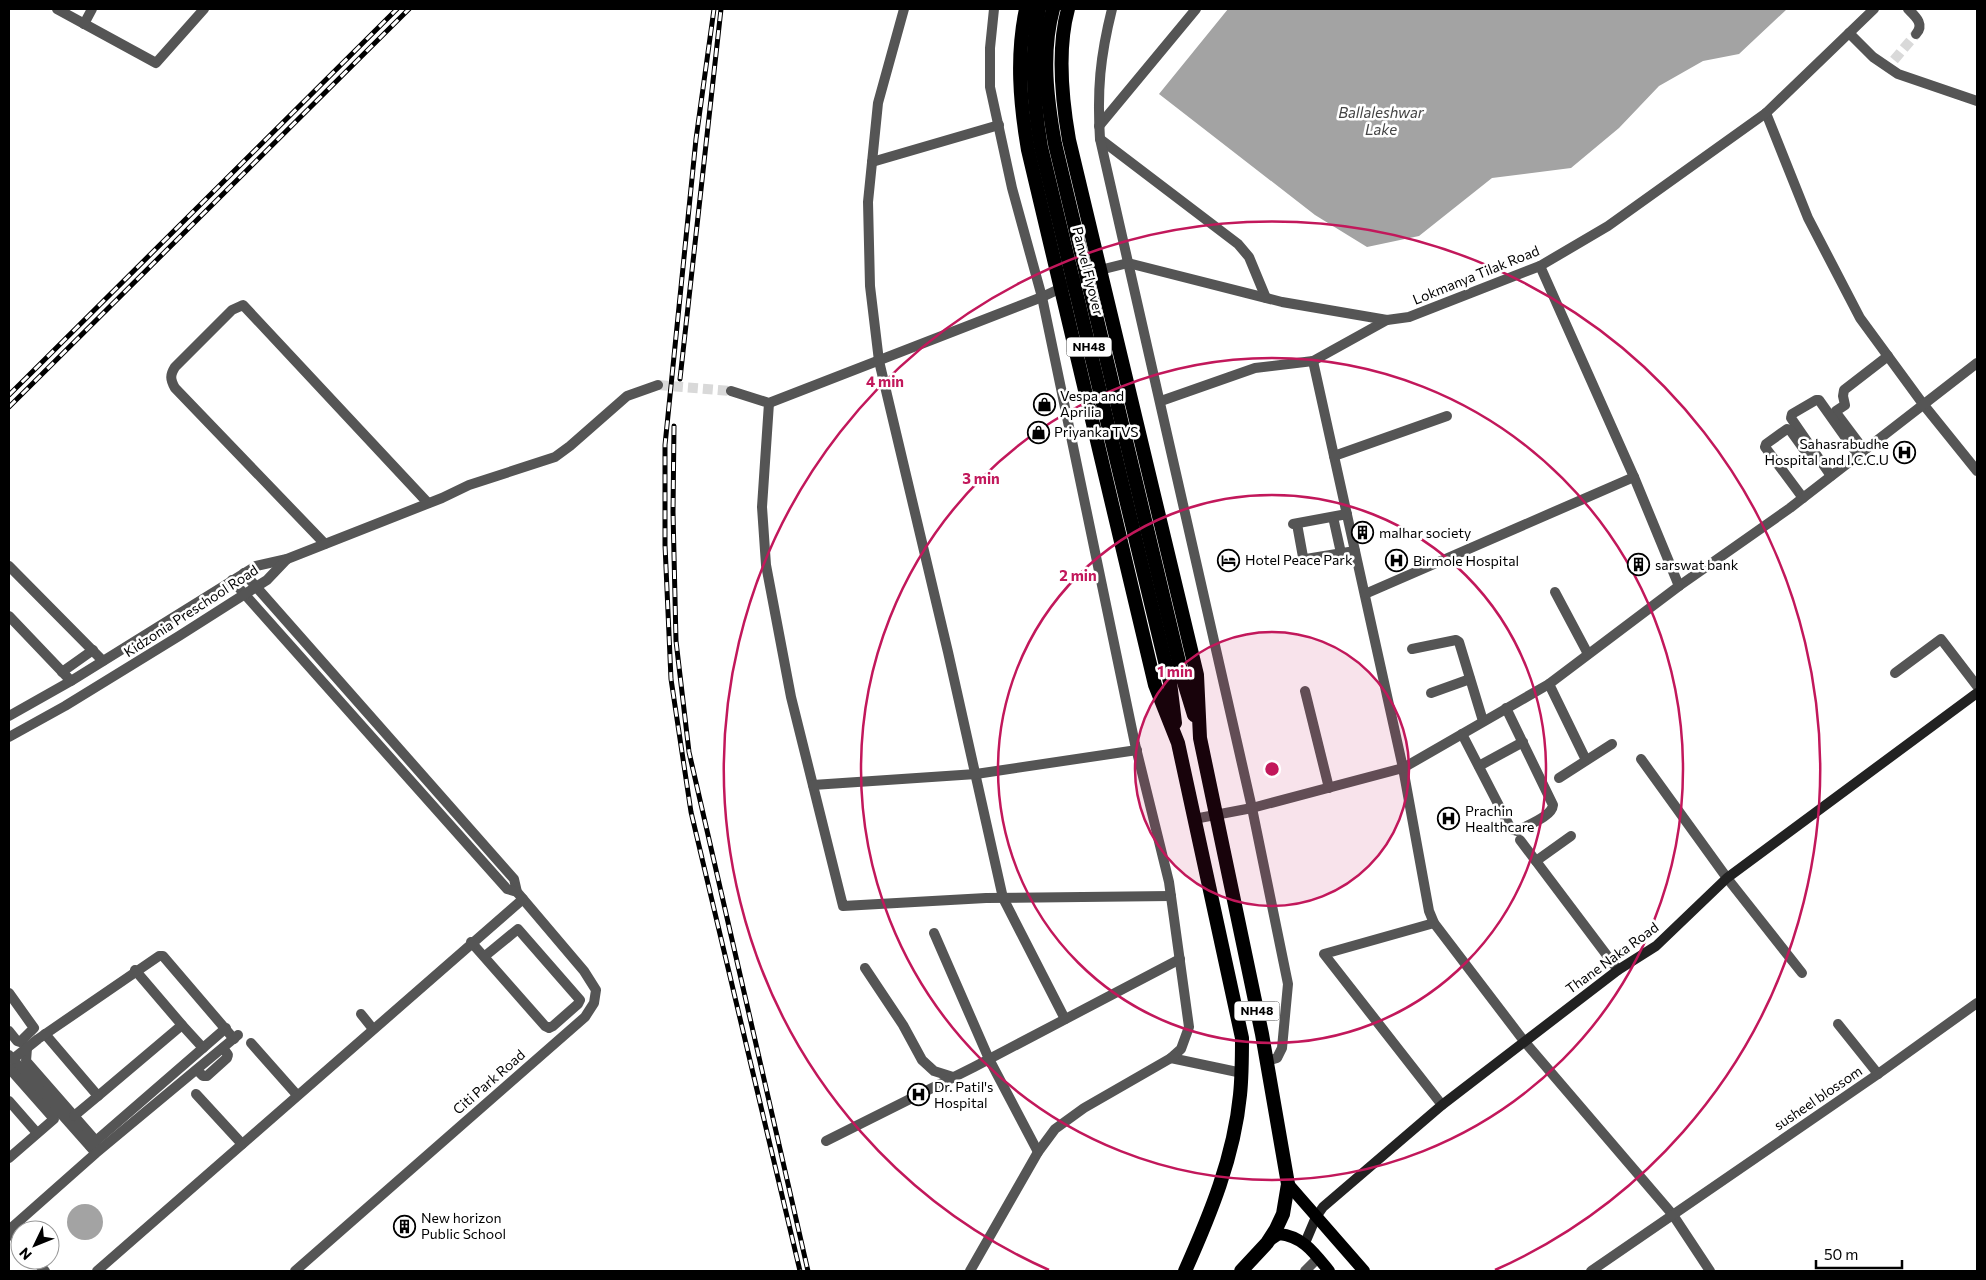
<svg xmlns="http://www.w3.org/2000/svg" width="1986" height="1280" font-family="Commissioner,sans-serif">
	<style>
		.water { fill: #a3a3a3 }
		.lines { fill: none; stroke-linecap: round; stroke-linejoin: round }
		.minor-tunnel { stroke: #d9d9d9; stroke-width: 10; stroke-dasharray: 10 5; stroke-linecap: butt }
		.tertiary-tunnel { stroke: #d9d9d9; stroke-width: 10; stroke-dasharray: 10 5; stroke-linecap: butt }
		.minor { stroke: #555; stroke-width: 10 }
		.tertiary { stroke: #555; stroke-width: 10 }
		.secondary { stroke: #222; stroke-width: 10 }
		.primary { stroke: #000; stroke-width: 12 }
		.trunk { stroke: #000; stroke-width: 14 }
		.rail-casing { stroke: #000; stroke-width: 5 }
		.rail { stroke: #fff; stroke-width: 3; stroke-dasharray: 9; stroke-linecap: butt }
		.ring { fill: none; stroke: #c2185b; stroke-width: 2.5 }
		.labels { text-anchor: middle; stroke-width: 5; stroke-linejoin: round; paint-order: stroke }
		.shield { fill: #fff; stroke: #4c4c4c; stroke-width: 1 }
		.shield-label { font-size: 12px; font-weight: bold; fill: #000 }
		.street-label { font-size: 14px; fill: #000; stroke: #fff }
		.poi-label { font-size: 14px; fill: #000; stroke: #fff; text-anchor: start }
		.water-label { font-size: 15px; font-style: italic; fill: #444; stroke: #fff }
		.centre { fill: #c2185b; stroke: #fff; stroke-width: 2.5 }
		.ring-label { font-size: 15px; text-anchor: middle; font-weight: bold; fill: #c2185b; stroke: #fff; stroke-width: 5; stroke-linejoin: round; paint-order: stroke }
	</style>
	<rect width="100%" height="100%" fill="#fff"/>
	<g class="water">
		<path d="M 1228,9 L 1787,9 L 1739,54 L 1703,61 L 1659,86 L 1619,128 L 1571,168 L 1492,178 L 1419,236 L 1367,247 L 1315,215 L 1159,94 Z"/>
		<circle cx="85" cy="1222" r="18"/>
	</g>
	<g class="lines">
		<path class="minor-tunnel" d="M 1894,60 L 1916,34"/>
		<path class="tertiary-tunnel" d="M 658,385 L 731,391"/>
		<g class="minor">
			<path d="M 57,9 L 156,63 L 204,9"/>
			<path d="M 904,9 L 878,103 L 868,202 L 870,286 L 879,361 L 948,652 L 1003,898 L 1065,1019"/>
			<path d="M 1908,9 C 1915,16 1925,24 1916,34"/>
			<path d="M 84,24 L 92,9"/>
			<path d="M 1849,33 L 1873,57 L 1898,74 L 1977,101"/>
			<path d="M 1766,113 L 1808,218 L 1860,318 L 1923,404 L 1977,471"/>
			<path d="M 1099,126 L 1196,9"/>
			<path d="M 1100,139 L 1238,244 L 1249,257 L 1266,298"/>
			<path d="M 872,162 L 999,125"/>
			<path d="M 1540,266 L 1634,477 L 1679,586"/>
			<path d="M 1313,361 L 1403,768 L 1429,911 L 1434,923 L 1524,1041 L 1673,1215 L 1710,1271"/>
			<path d="M 1161,401 L 1255,368 L 1313,361 L 1387,320"/>
			<path d="M 769,403 L 762,507 L 766,565 L 791,697 L 843,906 L 986,898 L 1171,896"/>
			<path d="M 1864,450 L 1837,414 L 1836,411 L 1845,405 L 1843,396 L 1844,390 L 1888,356"/>
			<path d="M 1334,456 L 1447,416"/>
			<path d="M 1831,476 L 1791,418 L 1792,414 L 1816,400 L 1819,400 L 1858,455"/>
			<path d="M 1803,498 L 1765,447 L 1766,444 L 1787,429 L 1790,430 L 1811,459"/>
			<path d="M 1333,517 L 1341,553"/>
			<path d="M 1293,524 L 1347,514"/>
			<path d="M 1297,524 L 1303,557 L 1306,559 L 1355,551"/>
			<path d="M 325,544 L 175,388 C 170,379 170,375 175,367 L 232,310 L 243,305 L 428,503"/>
			<path d="M 9,566 L 103,661"/>
			<path d="M 244,573 L 514,879 L 517,892 L 584,971 L 596,990 L 594,1003 L 585,1017 L 295,1271"/>
			<path d="M 232,580 L 507,889 L 517,892"/>
			<path d="M 1555,592 L 1588,654"/>
			<path d="M 1365,594 L 1634,477"/>
			<path d="M 9,616 L 71,681"/>
			<path d="M 1412,649 L 1456,640 L 1459,642 L 1483,721"/>
			<path d="M 62,672 L 93,650"/>
			<path d="M 1895,673 L 1941,639 L 1977,686"/>
			<path d="M 1549,684 L 1586,760"/>
			<path d="M 1305,691 L 1329,788"/>
			<path d="M 1431,693 L 1470,679"/>
			<path d="M 1462,734 L 1511,829 L 1517,831 C 1527,825 1552,817 1553,805 L 1506,708"/>
			<path d="M 1641,759 L 1727,878 L 1802,973"/>
			<path d="M 1479,766 L 1523,742"/>
			<path d="M 1559,778 L 1612,744"/>
			<path d="M 813,785 L 976,774 L 1137,750"/>
			<path d="M 1520,840 L 1618,970"/>
			<path d="M 1536,861 L 1571,836"/>
			<path d="M 1434,923 L 1324,954 L 1442,1105"/>
			<path d="M 934,933 L 989,1059 L 1038,1152"/>
			<path d="M 471,942 L 545,1026 L 549,1028 L 553,1026 L 578,1004 L 580,1000 L 518,929 L 485,956"/>
			<path d="M 865,968 L 903,1025 L 922,1060 L 934,1071 L 953,1077"/>
			<path d="M 9,993 L 34,1028 L 20,1042 L 17,1041 L 9,1031"/>
			<path d="M 361,1014 L 373,1029"/>
			<path d="M 1838,1024 L 1878,1074"/>
			<path d="M 182,1025 L 203,1048 L 226,1028"/>
			<path d="M 45,1034 L 98,1096 L 182,1025 L 135,970"/>
			<path d="M 251,1043 L 297,1095"/>
			<path d="M 27,1048 L 26,1061 L 96,1141"/>
			<path d="M 9,1055 L 94,1151"/>
			<path d="M 13,1059 L 38,1039 L 159,956 L 163,956 L 234,1039"/>
			<path d="M 9,1068 L 54,1119 L 9,1158"/>
			<path d="M 197,1070 L 203,1076 L 207,1076 L 227,1058 L 228,1055 L 223,1048"/>
			<path d="M 196,1094 L 242,1144"/>
			<path d="M 9,1101 L 37,1133"/>
			<path d="M 74,1116 L 98,1096"/>
			<path d="M 826,1141 L 974,1067 L 1180,959"/>
			<path d="M 90,1146 L 203,1048"/>
			<path d="M 9,1230 L 96,1153 L 238,1035"/>
			<path d="M 9,1231 L 20,1244"/>
			<path d="M 35,1260 L 45,1271"/>
			<path d="M 97,1271 L 523,899"/>
			<path d="M 1591,1271 L 1878,1074 L 1977,1003"/>
		</g>
		<g class="tertiary">
			<path d="M 1112,9 C 1100,57 1097,90 1100,139 L 1252,808 L 1288,984 L 1282,1048 L 1277,1058 L 1267,1061"/>
			<path d="M 731,391 L 769,403 L 1042,297 L 1100,270 L 1128,263 L 1282,302 L 1387,320 L 1409,317 L 1540,266 L 1608,226 L 1766,113 L 1874,9"/>
			<path d="M 9,716 L 71,681 L 256,566 L 287,559 L 442,498 L 469,485 L 555,457 L 570,446 L 627,396 L 658,385"/>
			<path d="M 9,737 L 65,706 L 179,636 L 267,580 L 287,559"/>
			<path d="M 1194,819 L 1252,808 L 1403,768 L 1549,684 L 1679,586 L 1790,508 L 1977,363"/>
			<path d="M 1171,1058 L 1242,1073"/>
			<path d="M 970,1271 L 1038,1152 L 1055,1129 L 1084,1108 L 1171,1058 L 1181,1049 L 1189,1027 L 1169,882 L 1135,744 L 1042,297 L 1012,188 L 990,87 L 990,48 L 994,9"/>
			<path d="M 1305,1271 L 1318,1258"/>
		</g>
		<path class="secondary" d="M 1305,1243 L 1316,1217 L 1323,1207 L 1442,1105 L 1618,970 L 1656,946 L 1727,878 L 1977,693"/>
		<g class="primary">
			<path d="M 1288,1184 L 1364,1271"/>
			<path d="M 1267,1242 L 1279,1234 C 1303,1236 1315,1254 1329,1271"/>
		</g>
		<g class="trunk">
			<path d="M 1026,9 C 1016,56 1020,103 1028,150 L 1155,685 L 1178,743 L 1242,1038 C 1242,1057 1242,1076 1240,1095 C 1234,1157 1210,1215 1185,1271"/>
			<path d="M 1039,9 C 1030,55 1033,100 1041,147 L 1170,682 L 1175,723"/>
			<path d="M 1053,9 C 1041,53 1047,100 1055,144 L 1183,679 L 1194,715"/>
			<path d="M 1068,9 C 1057,49 1062,100 1069,140 L 1197,675 L 1200,738 L 1262,1034 L 1288,1184 L 1283,1214 L 1276,1229 L 1267,1243 L 1241,1271"/>
		</g>
		<defs>
			<g id="rail">
				<path d="M 714,9 L 696,139 L 665,445 L 665,545 L 671,679 L 691,812 L 800,1271"/>
				<path d="M 680,379 L 721,9"/>
				<path d="M 9,395 L 397,9"/>
				<path d="M 9,407 L 409,9"/>
				<path d="M 674,426 L 673,512 L 676,641 L 689,752 L 808,1271"/>
			</g>
		</defs>
		<use href="#rail" class="rail-casing"/>
		<use href="#rail" class="rail"/>
	</g>
	<circle cx="1272" cy="769" r="137" fill="#c2185b" fill-opacity=".12"/>
	<g class="ring">
		<circle cx="1272" cy="769" r="137"/>
		<circle cx="1272" cy="769" r="274"/>
		<circle cx="1272" cy="769" r="411"/>
		<path d="M1049 1270A548 548 0 1 1 1495 1270"/>
	</g>
	<defs>
		<symbol id="shop-ring" viewBox="-11 -11 22 22"><circle r="9.5" fill="#fff" stroke="#000" stroke-width="1.5"/><path d="M-5-2.5h2.3a2.7 3.5 0 0 1 5.4 0H5L5.5 6h-11ZM-1.5-2.5h3a1.5 2.3 0 0 0-3 0Z" fill="#000"/></symbol>
		<symbol id="hospital-ring" viewBox="-11 -11 22 22"><circle r="9.5" fill="#fff" stroke="#000" stroke-width="1.5"/><path d="M-5-5h3v3.5h4V-5h3V5h-3V1.5h-4V5h-3Z" fill="#000"/></symbol>
		<symbol id="building-ring" viewBox="-11 -11 22 22"><circle r="9.5" fill="#fff" stroke="#000" stroke-width="1.5"/><path d="M-4-6H4V6H1V3H-1V6H-4ZM-2.5-4.3h1.7v1.8h-1.7ZM.8-4.3h1.7v1.8H.8ZM-2.5-1h1.7V.8h-1.7ZM.8-1h1.7V.8H.8Z" fill="#000"/></symbol>
		<symbol id="hotel-ring" viewBox="-11 -11 22 22"><circle r="9.5" fill="#fff" stroke="#000" stroke-width="1.5"/><path d="M-6-4.5h1.5V1H6V5H4.5V3h-9V5H-6ZM-4 0a1.8 1.8 0 1 1 3.6 0ZM.5 0V-2.5h3Q6-2.5 6 0Z" fill="#000"/></symbol>
	</defs>
	<g fill-rule="evenodd">
		<use href="#shop-ring" x="1032" y="392" width="25" height="25"/>
		<use href="#shop-ring" x="1026" y="420" width="25" height="25"/>
		<use href="#hospital-ring" x="1892" y="440" width="25" height="25"/>
		<use href="#building-ring" x="1350" y="520" width="25" height="25"/>
		<use href="#hotel-ring" x="1216" y="548" width="25" height="25"/>
		<use href="#hospital-ring" x="1384" y="548" width="25" height="25"/>
		<use href="#building-ring" x="1626" y="552" width="25" height="25"/>
		<use href="#hospital-ring" x="1436" y="806" width="25" height="25"/>
		<use href="#hospital-ring" x="906" y="1082" width="25" height="25"/>
		<use href="#building-ring" x="392" y="1214" width="25" height="25"/>
	</g>
	<g class="labels">
		<g class="shield">
			<rect x="1066.5" y="337.5" width="45" height="19" rx="4"/>
			<rect x="1234.5" y="1001.5" width="45" height="19" rx="4"/>
		</g>
		<g class="shield-label">
			<text x="1089" y="351">NH48</text>
			<text x="1257" y="1015">NH48</text>
		</g>
		<g class="street-label">
			<text transform="translate(1088 271) rotate(76)" y="5">Panvel Flyover</text>
			<text transform="translate(1476 275) rotate(-22)" y="5">Lokmanya Tilak Road</text>
			<text transform="translate(191 611) rotate(-33)" y="5">Kidzonia Preschool Road</text>
			<text transform="translate(1612 958) rotate(-36)" y="5">Thane Naka Road</text>
			<text transform="translate(489 1082) rotate(-41)" y="5">Citi Park Road</text>
			<text transform="translate(1818 1098) rotate(-34)" y="5">susheel blossom</text>
		</g>
		<g class="poi-label">
			<text x="1060" y="401">Vespa and<tspan x="1060" dy="16">Aprilia</tspan></text>
			<text x="1054" y="437">Priyanka TVS</text>
			<text x="1889" y="449" text-anchor="end">Sahasrabudhe<tspan x="1889" dy="16">Hospital and I.C.C.U</tspan></text>
			<text x="1379" y="538">malhar society</text>
			<text x="1245" y="565">Hotel Peace Park</text>
			<text x="1413" y="566">Birmole Hospital</text>
			<text x="1655" y="570">sarswat bank</text>
			<text x="1465" y="816">Prachin<tspan x="1465" dy="16">Healthcare</tspan></text>
			<text x="934" y="1092">Dr. Patil's<tspan x="934" dy="16">Hospital</tspan></text>
			<text x="421" y="1223">New horizon<tspan x="421" dy="16">Public School</tspan></text>
		</g>
		<g class="water-label">
			<text x="1381" y="118">Ballaleshwar<tspan x="1381" dy="17">Lake</tspan></text>
		</g>
	</g>
	<circle cx="1272" cy="769" r="8" class="centre"/>
	<g class="ring-label">
		<text x="885" y="387">4 min</text>
		<text x="981" y="484">3 min</text>
		<text x="1078" y="581">2 min</text>
		<text x="1175" y="677">1 min</text>
	</g>
	<rect width="1986" height="1280" fill="none" stroke="#000000" stroke-width="20"/>
	<g transform="translate(35 1245) rotate(227)"><circle r="24" fill="#ffffff" stroke="#999999"/>
	<path d="M0-4L9 19L0 12L-9 19Z" fill="#000000"/>
	<text y="-8" font-size="14" font-weight="bold" text-anchor="middle" fill="#000000">N</text>
	</g>
	<path d="M1816 1260v8h86v-8" fill="none" stroke="#000000" stroke-width="2.5"/>
	<text x="1824" y="1260" font-size="15" fill="#000000" stroke="#ffffff" stroke-width="4" paint-order="stroke">50 m</text>
</svg>
